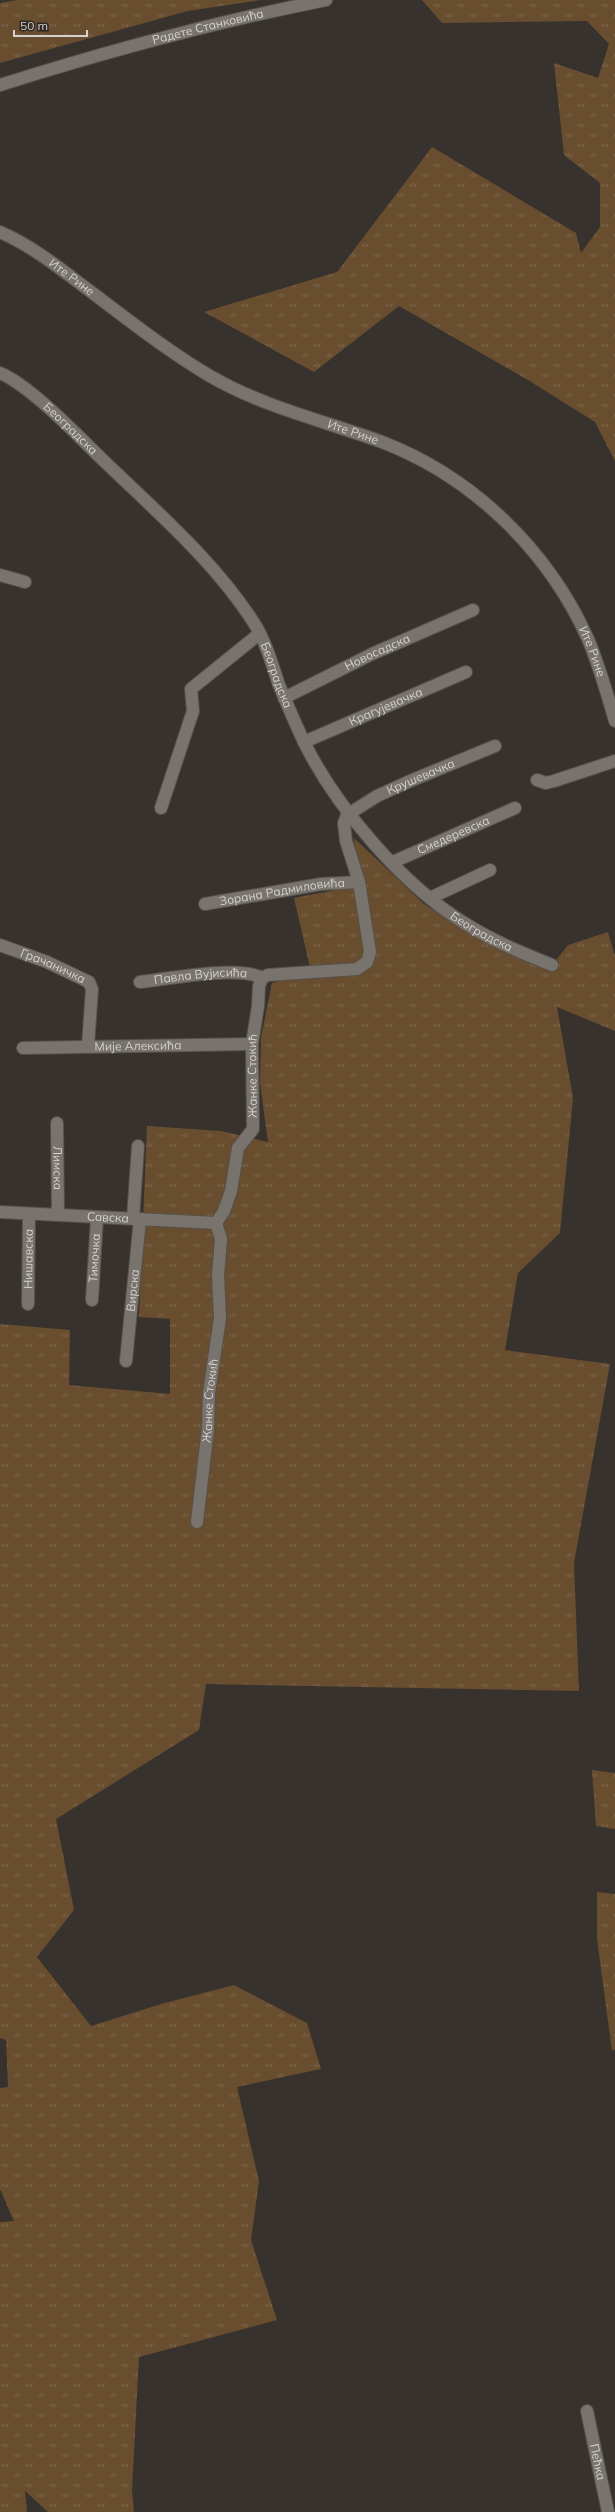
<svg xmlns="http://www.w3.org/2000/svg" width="615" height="2512" font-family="Mulish,sans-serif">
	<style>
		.grass { fill: url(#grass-tufts) }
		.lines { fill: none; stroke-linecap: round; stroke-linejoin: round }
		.minor-casing { stroke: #55514c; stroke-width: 14 }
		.minor { stroke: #79736e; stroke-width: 12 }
		.labels { text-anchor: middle; stroke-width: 3; stroke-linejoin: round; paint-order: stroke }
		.street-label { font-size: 12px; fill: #d4d1ce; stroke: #2d2823 }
	</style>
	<defs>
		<pattern id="grass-tufts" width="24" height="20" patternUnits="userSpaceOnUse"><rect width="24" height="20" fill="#684d2f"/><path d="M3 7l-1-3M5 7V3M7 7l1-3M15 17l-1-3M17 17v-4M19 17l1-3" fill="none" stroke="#7d664c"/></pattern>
	</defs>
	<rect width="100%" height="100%" fill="#37322d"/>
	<g class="grass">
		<path d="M 17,0 L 261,0 L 188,11 L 0,63 L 0,3 Z"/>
		<path d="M 422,0 L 615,0 L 615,461 L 595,422 L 528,380 L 399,306 L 314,372 L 204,312 L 337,272 L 432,147 L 576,233 L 581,253 L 600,227 L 600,183 L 564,155 L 554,63 L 598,78 L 609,44 L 587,21 L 442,23 Z"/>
		<path d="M 354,838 L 424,904 L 490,945 L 549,969 L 568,945 L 608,932 L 615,956 L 615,1031 L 557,1007 L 573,1098 L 560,1233 L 518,1273 L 505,1350 L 610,1364 L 574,1563 L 579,1691 L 206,1684 L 199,1730 L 56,1819 L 74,1910 L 37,1957 L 91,2026 L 161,2004 L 234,1985 L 307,2023 L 321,2069 L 237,2087 L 259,2181 L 251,2240 L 277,2320 L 139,2357 L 132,2490 L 134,2512 L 48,2512 L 25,2491 L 27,2512 L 0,2512 L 0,2222 L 14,2221 L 0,2189 L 0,2088 L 8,2087 L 6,2040 L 0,2038 L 0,1324 L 70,1330 L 69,1385 L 170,1394 L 170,1319 L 139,1317 L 147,1126 L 221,1131 L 268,1142 L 260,1083 L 261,1037 L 272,983 L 311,972 L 294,898 L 356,886 Z"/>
		<path d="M 592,1770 L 615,1773 L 615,1829 L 596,1826 Z"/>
		<path d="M 597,1892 L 615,1894 L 615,2049 L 612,2051 L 597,1939 Z"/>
	</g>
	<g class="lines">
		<defs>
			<g id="minor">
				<path id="s1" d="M 0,85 C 108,51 215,22 326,0"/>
				<path id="s2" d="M 0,232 C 32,246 58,267 86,288 C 126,318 166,350 210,376 C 263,407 325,421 382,442 C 473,477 548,550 588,639 C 599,665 607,693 615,721"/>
				<path id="s3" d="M 0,373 C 31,386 79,437 104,461 C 156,511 215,562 254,623 C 266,642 272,664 279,685 C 287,704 295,723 304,742 C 336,807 403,886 466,924 C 493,941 522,953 552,965"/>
				<path d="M 0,575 L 25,582"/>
				<path id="s4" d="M 284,698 L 372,654 L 473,610"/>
				<path id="s5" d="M 304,742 L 466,672"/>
				<path d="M 537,780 L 546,783 L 554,781 L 615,761"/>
				<path d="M 161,808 L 193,711 L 191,689 L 259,634"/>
				<path id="s6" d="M 393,862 L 515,808"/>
				<path d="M 430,898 L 490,870"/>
				<path id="s7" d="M 205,904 L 321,884 L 359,882"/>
				<path id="s8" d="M 0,945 L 47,962 L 89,982 L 92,989 L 88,1046"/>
				<path id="s9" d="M 140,982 C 168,979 238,965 262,978"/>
				<path id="s10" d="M 23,1048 L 252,1044"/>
				<path id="s11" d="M 57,1123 L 58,1214"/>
				<path id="s12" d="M 0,1212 L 216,1223"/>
				<path d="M 133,1219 L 138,1146"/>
				<path id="s13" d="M 92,1300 L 97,1217"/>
				<path id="s14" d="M 28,1304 L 29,1214"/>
				<path id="s15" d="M 126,1361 L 140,1219"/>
				<path id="s16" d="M 197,1522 L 208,1428 L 209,1393 L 220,1318 L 218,1275 L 221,1239 L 216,1223 L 224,1211 L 231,1191 L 238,1148 L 253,1129 L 252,1044 L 258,1006 L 259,986 L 262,978 L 268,975 L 357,969 L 367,962 L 370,952 L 359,882 L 346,841 L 344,823 L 347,815 L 377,796 L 410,781 L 495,746"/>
				<path id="s17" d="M 587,2411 L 608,2512"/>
			</g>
		</defs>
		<use href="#minor" class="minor-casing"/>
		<use href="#minor" class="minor"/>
	</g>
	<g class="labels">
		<g class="street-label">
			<text dy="4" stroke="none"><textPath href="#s1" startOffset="216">Радете Станковића</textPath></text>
			<text dy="4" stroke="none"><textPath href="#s2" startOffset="85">Ите Рине</textPath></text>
			<text dy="4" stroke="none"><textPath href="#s3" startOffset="90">Београдска</textPath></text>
			<text dy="4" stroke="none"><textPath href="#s2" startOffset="409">Ите Рине</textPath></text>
			<text dy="4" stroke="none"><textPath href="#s2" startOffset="745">Ите Рине</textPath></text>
			<text dy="4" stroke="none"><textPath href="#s4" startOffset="104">Новосадска</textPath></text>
			<text dy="4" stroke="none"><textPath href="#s3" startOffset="415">Београдска</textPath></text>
			<text dy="4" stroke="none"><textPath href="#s5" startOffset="89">Крагујевачка</textPath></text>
			<text dy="4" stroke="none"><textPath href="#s16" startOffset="899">Крушевачка</textPath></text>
			<text dy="4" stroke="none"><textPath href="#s6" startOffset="66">Смедеревска</textPath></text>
			<text dy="4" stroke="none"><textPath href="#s7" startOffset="78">Зорана Радмиловића</textPath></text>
			<text dy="4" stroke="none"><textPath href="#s3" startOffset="751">Београдска</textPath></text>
			<text dy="4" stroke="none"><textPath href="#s8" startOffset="57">Грачаничка</textPath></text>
			<text dy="4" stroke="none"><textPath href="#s9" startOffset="61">Павла Вујисића</textPath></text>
			<text dy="4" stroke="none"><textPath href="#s10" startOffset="115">Мије Алексића</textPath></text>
			<text dy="4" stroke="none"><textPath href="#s16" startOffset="458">Жанке Стокић</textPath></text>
			<text dy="4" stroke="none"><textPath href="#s11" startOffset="45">Лимска</textPath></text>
			<text dy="4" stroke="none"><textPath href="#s12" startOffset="108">Савска</textPath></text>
			<text dy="4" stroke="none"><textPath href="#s13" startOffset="42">Тимочка</textPath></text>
			<text dy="4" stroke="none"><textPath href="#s14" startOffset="45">Нишавска</textPath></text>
			<text dy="4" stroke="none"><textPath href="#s15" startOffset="71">Вирска</textPath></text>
			<text dy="4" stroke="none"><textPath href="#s16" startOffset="122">Жанке Стокић</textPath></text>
			<text dy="4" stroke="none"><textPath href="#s17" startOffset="52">Пећка</textPath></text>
		</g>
	</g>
	<path d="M14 30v6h73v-6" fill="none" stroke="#d4d1ce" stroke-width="2"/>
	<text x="20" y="30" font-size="12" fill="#d4d1ce" stroke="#2d2823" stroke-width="3" paint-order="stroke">50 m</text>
</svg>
